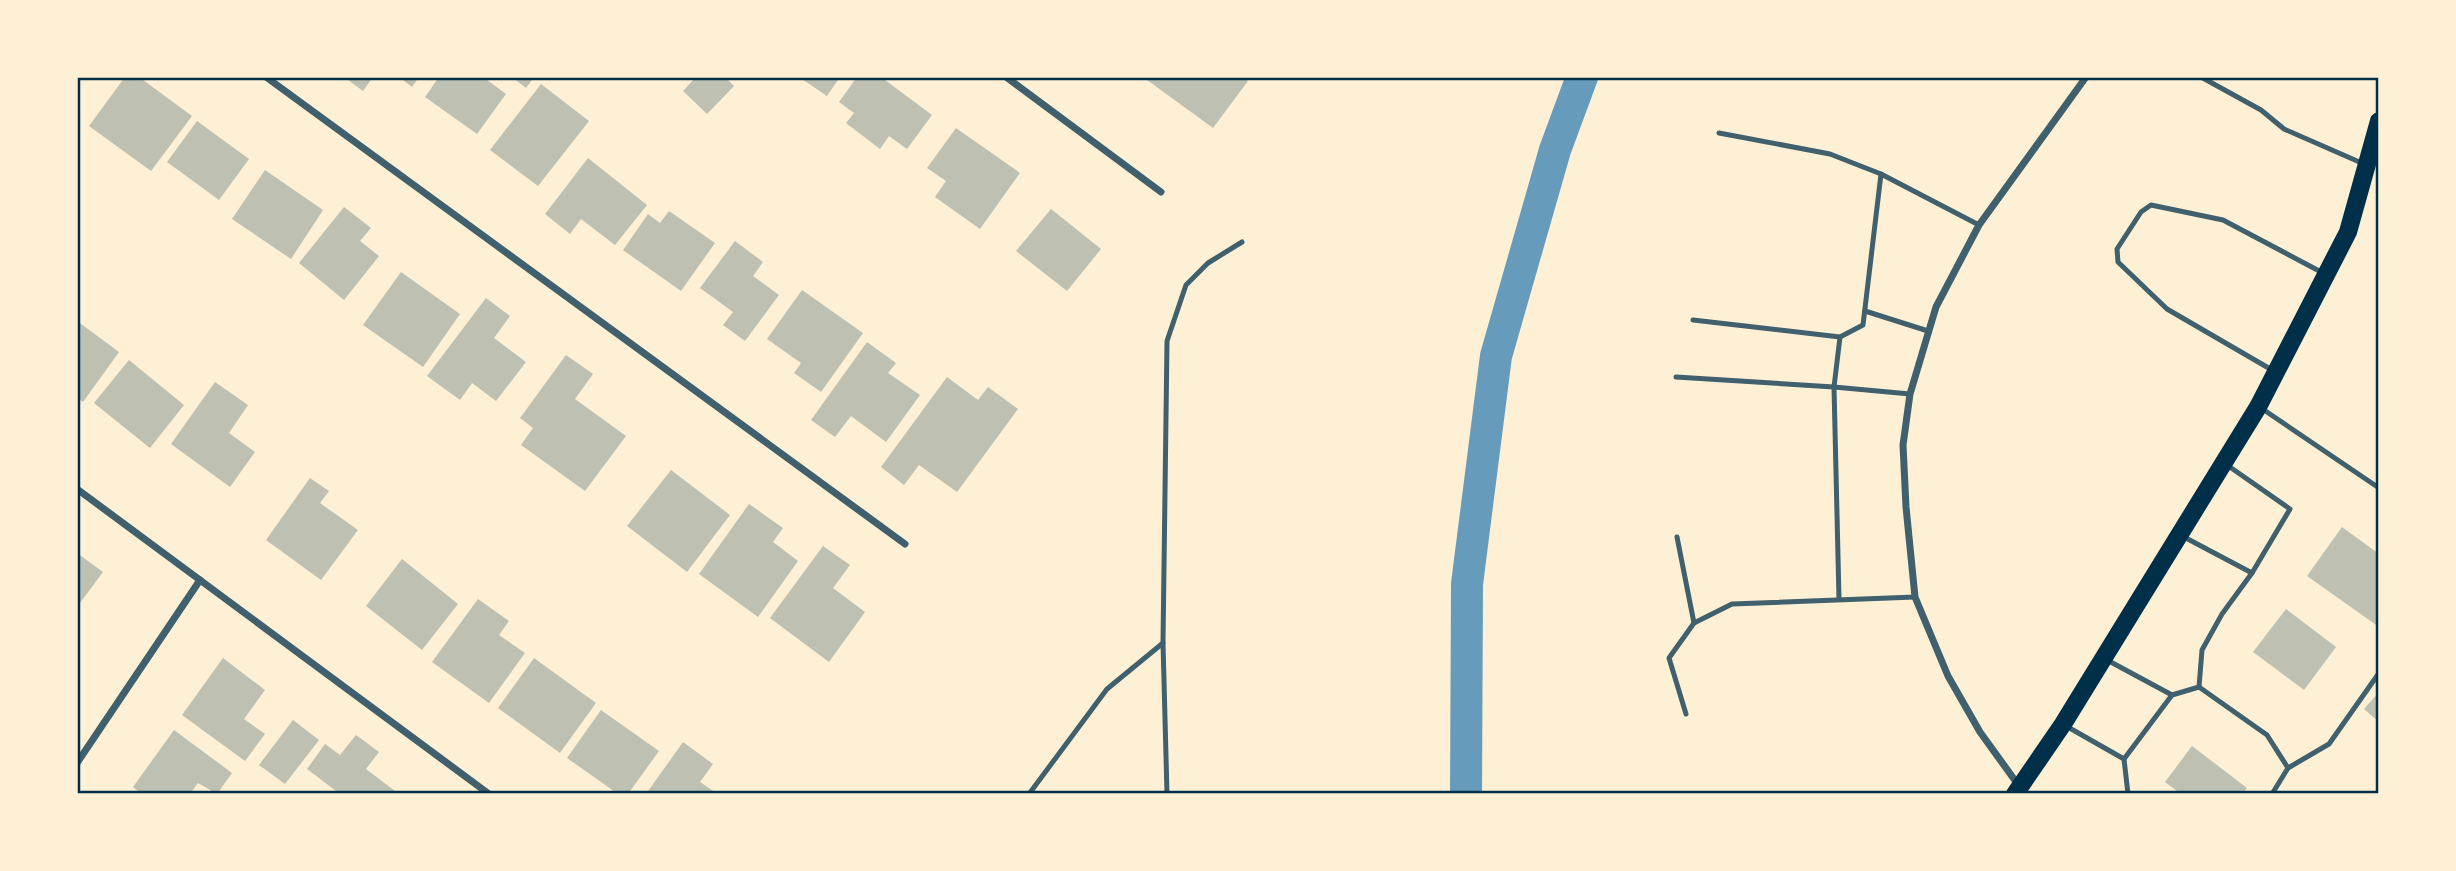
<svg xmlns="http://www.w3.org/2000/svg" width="2456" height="871" font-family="'DejaVu Sans',sans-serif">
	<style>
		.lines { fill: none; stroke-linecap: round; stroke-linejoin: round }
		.canal { stroke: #669bbc; stroke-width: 32 }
		.building { fill: #bec0b2 }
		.service { stroke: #3f606c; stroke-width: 5 }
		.minor { stroke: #3f606c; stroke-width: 7 }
		.primary { stroke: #003049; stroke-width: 18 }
		.neatline { fill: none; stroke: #003049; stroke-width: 2.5 }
	</style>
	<rect width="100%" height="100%" fill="#fdf0d5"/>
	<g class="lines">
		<path class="canal" d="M 1466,794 L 1467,584 L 1496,356 L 1555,150 L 1582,77"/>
	</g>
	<g class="building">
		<path d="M 125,77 L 139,77 L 192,116 L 151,171 L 89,126 Z"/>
		<path d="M 344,77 L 373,77 L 363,91 Z"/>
		<path d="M 399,77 L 419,77 L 412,87 Z"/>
		<path d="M 439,77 L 483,77 L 506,94 L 477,134 L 425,97 Z"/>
		<path d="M 512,77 L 534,77 L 526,88 Z"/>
		<path d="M 696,77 L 725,77 L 734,86 L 707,114 L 683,91 Z"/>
		<path d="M 799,77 L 840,77 L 827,96 Z"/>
		<path d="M 857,77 L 881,77 L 932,115 L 907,149 L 889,136 L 880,149 L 846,123 L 854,113 L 839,102 Z"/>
		<path d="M 1143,77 L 1242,77 L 1248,81 L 1213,128 Z"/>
		<path d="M 541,84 L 589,121 L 538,186 L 490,150 Z"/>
		<path d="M 197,121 L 249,159 L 219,200 L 167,162 Z"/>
		<path d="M 956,128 L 1020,173 L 980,229 L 935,197 L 946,181 L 927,168 Z"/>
		<path d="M 588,158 L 647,205 L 615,245 L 581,219 L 570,234 L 545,214 Z"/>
		<path d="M 265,170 L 323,210 L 291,259 L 232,219 Z"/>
		<path d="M 344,207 L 371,228 L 360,241 L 379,256 L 344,300 L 299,263 Z"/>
		<path d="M 1051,209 L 1101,249 L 1067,291 L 1016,251 Z"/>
		<path d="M 669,211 L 715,243 L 681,291 L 623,250 L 648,214 L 660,223 Z"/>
		<path d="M 735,241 L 763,262 L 753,276 L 779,295 L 745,341 L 723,325 L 733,312 L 700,288 Z"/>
		<path d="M 401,272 L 460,314 L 423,367 L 363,325 Z"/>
		<path d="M 802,290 L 863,333 L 821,392 L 794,373 L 801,363 L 767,339 Z"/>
		<path d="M 486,298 L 510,316 L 494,338 L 526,362 L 496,401 L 472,383 L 460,400 L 427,376 Z"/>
		<path d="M 77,321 L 119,352 L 83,402 L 77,398 Z"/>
		<path d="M 867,342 L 896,363 L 888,373 L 920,395 L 886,442 L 851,416 L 835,437 L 811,420 Z"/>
		<path d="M 566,355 L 593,374 L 575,399 L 626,436 L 585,491 L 521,445 L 533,428 L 520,418 Z"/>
		<path d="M 129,360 L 184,405 L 150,448 L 94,403 Z"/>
		<path d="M 947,377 L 978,400 L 988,387 L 1018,409 L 957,492 L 919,465 L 904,485 L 881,467 Z"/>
		<path d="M 215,382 L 248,405 L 229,433 L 255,452 L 230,487 L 171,444 Z"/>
		<path d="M 671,470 L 730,515 L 687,572 L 627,526 Z"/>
		<path d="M 310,478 L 329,491 L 320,503 L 358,530 L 321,580 L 266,540 Z"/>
		<path d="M 749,504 L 783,528 L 773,542 L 798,561 L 758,617 L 699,574 Z"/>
		<path d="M 2342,527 L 2379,554 L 2379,627 L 2307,576 Z"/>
		<path d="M 823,546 L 850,565 L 833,588 L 865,612 L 829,662 L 770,618 Z"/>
		<path d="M 77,553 L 103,572 L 77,607 Z"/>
		<path d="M 402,559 L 458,604 L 422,650 L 366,606 Z"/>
		<path d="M 478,599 L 509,621 L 499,635 L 525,653 L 489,703 L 432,662 Z"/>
		<path d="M 2286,609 L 2336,647 L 2304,690 L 2253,652 Z"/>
		<path d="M 223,658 L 265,690 L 244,719 L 265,734 L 245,761 L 182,715 Z"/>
		<path d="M 534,658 L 596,703 L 560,753 L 498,708 Z"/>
		<path d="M 2379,692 L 2379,722 L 2364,709 Z"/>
		<path d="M 601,710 L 659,751 L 628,794 L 618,794 L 567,758 Z"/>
		<path d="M 293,720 L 319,740 L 285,784 L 259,765 Z"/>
		<path d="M 174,730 L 232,773 L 217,794 L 198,783 L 190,794 L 142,794 L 133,787 Z"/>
		<path d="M 356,735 L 379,752 L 366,769 L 399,794 L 340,794 L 307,769 L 325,744 L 340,755 Z"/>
		<path d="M 683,742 L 713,764 L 700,782 L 718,794 L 646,794 Z"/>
		<path d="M 2192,746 L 2247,788 L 2242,794 L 2181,794 L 2165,782 Z"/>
	</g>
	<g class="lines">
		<g class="service">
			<path d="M 2201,77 L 2261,110 L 2284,129 L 2364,164"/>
			<path d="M 1719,133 L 1830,154 L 1881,174 L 1979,225"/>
			<path d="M 1865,311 L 1928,331"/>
			<path d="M 1693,320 L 1840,337"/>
			<path d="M 2272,370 L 2167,309 L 2118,262 L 2117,249 L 2141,212 L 2151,205 L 2223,220 L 2323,273"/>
			<path d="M 1676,377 L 1834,387 L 1910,394"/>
			<path d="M 2261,408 L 2379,488"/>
			<path d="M 1677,537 L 1694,623"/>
			<path d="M 2184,537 L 2252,573"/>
			<path d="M 1839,599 L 1834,387 L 1840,337 L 1863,325 L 1881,174"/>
			<path d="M 1163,643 L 1167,794"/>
			<path d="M 2107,660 L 2172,695"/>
			<path d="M 2199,687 L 2202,650 L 2222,614 L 2252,573 L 2290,509 L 2227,465"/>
			<path d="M 1686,714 L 1669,658 L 1694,623 L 1732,604 L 1915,597"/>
			<path d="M 2066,726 L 2124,759"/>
			<path d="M 1029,794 L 1107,689 L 1163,643 L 1167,341 L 1186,285 L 1208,263 L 1242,242"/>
			<path d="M 2128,794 L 2124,759 L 2172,695 L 2199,687 L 2267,735 L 2288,768"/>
			<path d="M 2272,794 L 2288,768 L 2329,744 L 2379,673"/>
		</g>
		<g class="minor">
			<path d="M 266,77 L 905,544"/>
			<path d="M 1006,77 L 1161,192"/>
			<path d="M 77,489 L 489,794"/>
			<path d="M 77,763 L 200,580"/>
			<path d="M 2019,786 L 1980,732 L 1948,676 L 1915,597 L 1906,507 L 1903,445 L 1910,394 L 1936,307 L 1979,225 L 2086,77"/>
		</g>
		<path class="primary" d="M 2015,794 L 2063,724 L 2258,407 L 2348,232 L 2379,121"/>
	</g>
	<rect width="2456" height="871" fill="none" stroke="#fdf0d5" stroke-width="158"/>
	<rect x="79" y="79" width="2298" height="713" class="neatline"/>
</svg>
